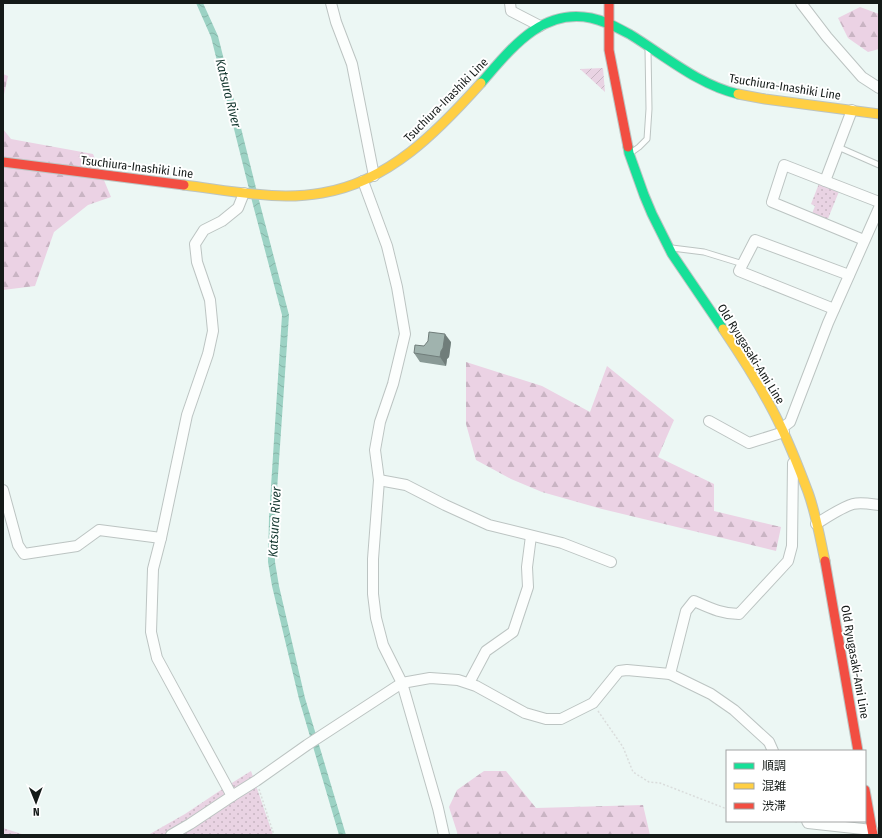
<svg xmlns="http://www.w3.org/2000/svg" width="882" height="838" font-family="'Fira Sans Condensed','Noto Sans JP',sans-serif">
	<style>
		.grass { fill: url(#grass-dots) }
		.forest { fill: url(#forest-firs) }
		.garden { fill: url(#garden-furrows) }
		.water { fill: url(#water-waves) }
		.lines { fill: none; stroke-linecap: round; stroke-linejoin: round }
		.lane-casing { stroke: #bcc4c2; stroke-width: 7 }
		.street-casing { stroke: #bcc4c2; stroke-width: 12 }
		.fast-casing { stroke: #bcc4c2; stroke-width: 11 }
		.slow-casing { stroke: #bcc4c2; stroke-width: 11 }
		.jam-casing { stroke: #bcc4c2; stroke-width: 11 }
		.path { stroke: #dadddc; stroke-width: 1.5; stroke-dasharray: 2 2; stroke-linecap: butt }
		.lane { stroke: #fcfefd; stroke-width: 5 }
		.street { stroke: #fcfefd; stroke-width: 10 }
		.fast { stroke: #16e098; stroke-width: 9 }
		.slow { stroke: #ffcf43; stroke-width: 9 }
		.jam { stroke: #f24e42; stroke-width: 9 }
		.wall { fill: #8a9a96 }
		.shaded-wall { fill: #707d7a }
		.building { fill: #a0b3ae; stroke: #707d7a }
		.labels { text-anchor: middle; stroke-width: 4; stroke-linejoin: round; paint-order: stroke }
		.street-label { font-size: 12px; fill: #141a18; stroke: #fff }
		.water-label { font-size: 13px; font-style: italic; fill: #11342c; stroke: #fff }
	</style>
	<defs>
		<pattern id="grass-dots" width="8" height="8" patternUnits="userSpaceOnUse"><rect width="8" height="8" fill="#e9d3e3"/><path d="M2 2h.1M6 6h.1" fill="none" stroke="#c7b5c2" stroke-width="1.8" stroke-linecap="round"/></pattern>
		<pattern id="forest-firs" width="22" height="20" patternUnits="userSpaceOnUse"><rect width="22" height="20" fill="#ebd2e4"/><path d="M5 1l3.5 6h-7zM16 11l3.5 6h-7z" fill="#c9b4c3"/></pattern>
		<pattern id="garden-furrows" width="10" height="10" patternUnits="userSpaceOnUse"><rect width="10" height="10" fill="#e9d3e3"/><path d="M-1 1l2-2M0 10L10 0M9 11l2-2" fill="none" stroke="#c7b5c2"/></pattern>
		<pattern id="water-waves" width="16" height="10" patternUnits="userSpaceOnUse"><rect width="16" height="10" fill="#9cd2c4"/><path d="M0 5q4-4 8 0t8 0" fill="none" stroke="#86b4a8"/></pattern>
	</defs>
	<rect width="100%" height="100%" fill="#ecf7f4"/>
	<g class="grass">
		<path d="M 820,181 L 840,189 L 827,221 L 811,216 L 815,206 L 811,204 Z"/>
		<path d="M 251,771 L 273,835 L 148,835 L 185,814 L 227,786 Z"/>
		<path d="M 3,828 L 25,835 L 3,835 Z"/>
	</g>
	<g class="forest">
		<path d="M 860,7 L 879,14 L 879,49 L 868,52 L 848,38 L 838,18 Z"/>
		<path d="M 3,74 L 8,76 L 3,99 Z"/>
		<path d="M 3,129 L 11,139 L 93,154 L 111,197 L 88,205 L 54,232 L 35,286 L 3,290 Z"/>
		<path d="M 466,362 L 542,386 L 590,412 L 607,366 L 674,420 L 658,457 L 714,484 L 714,511 L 781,527 L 776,551 L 602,509 L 542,492 L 511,479 L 476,460 L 466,424 Z"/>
		<path d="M 484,771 L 506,771 L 536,808 L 643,805 L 650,835 L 458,835 L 449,807 L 457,790 Z"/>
	</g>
	<path class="garden" d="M 603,68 L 605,92 L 580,69 Z"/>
	<path class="water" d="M 196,3 L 203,3 L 218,36 L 260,204 L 289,315 L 275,519 L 275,562 L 279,586 L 305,698 L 346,835 L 339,835 L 299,699 L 272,586 L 268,562 L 269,518 L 282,315 L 253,205 L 211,37 Z"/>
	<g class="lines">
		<defs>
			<g id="lane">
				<path d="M 838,147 L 879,165"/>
				<path d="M 632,152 L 639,147 L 647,139 L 649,109 L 648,49"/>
				<path d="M 672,248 L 704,252 L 743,264"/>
			</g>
			<g id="street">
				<path d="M 331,3 L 336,22 L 352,64 L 374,176"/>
				<path d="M 510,3 L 511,11 L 540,26"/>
				<path d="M 801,3 L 827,37 L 862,77 L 879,88"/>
				<path d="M 363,181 L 387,246 L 397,287 L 405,334 L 393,384 L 380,422 L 375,450 L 379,480 L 373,559 L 373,594 L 376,618 L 383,645 L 402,683 L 438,808 L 444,835"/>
				<path d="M 825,181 L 852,110"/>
				<path d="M 864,240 L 772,202 L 784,165 L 879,202"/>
				<path d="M 834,309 L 739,271 L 755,240 L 849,275"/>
				<path d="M 709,421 L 749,443 L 784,432"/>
				<path d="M 782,428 L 790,422 L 828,323 L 879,208"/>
				<path d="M 379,480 L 406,485 L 445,505 L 489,525 L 562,543 L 611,562"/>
				<path d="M 3,490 L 18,545 L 24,554 L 77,546 L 99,530 L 161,538"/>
				<path d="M 816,524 C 826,518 842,507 853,504 C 861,502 871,504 879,505"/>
				<path d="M 670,674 L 686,611 L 694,601 C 710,608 722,614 739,614 L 788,561 L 792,546 L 793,463"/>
				<path d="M 469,683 L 486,651 L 513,632 L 528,587 L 527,567 L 531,536"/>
				<path d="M 232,796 L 157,658 L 151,632 L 153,569 L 161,538 L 187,415 L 208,354 L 213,331 L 210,300 L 197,262 L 195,244 L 204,230 L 222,221 L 238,208 L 244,193"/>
				<path d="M 807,821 L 808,823 L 872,830"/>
				<path d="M 171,835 L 190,824 L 232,796 L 256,781 L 307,745 L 402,683 L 430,678 L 458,680 L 476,686 L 525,713 L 546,719 L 561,719 L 593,703 L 619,671 L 627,670 L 670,674 L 711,694 L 734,710 L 769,742 L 773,751"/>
			</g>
			<g id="fast">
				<path d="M 481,83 C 511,49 541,8 591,18 C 606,21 618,28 631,35 C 665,56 699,85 738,94"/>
				<path d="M 628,147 L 629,153 L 644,195 L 652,214 L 672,254 L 723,329"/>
			</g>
			<g id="slow">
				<path d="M 738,94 L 765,99 L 879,114"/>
				<path d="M 184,185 C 217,189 252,196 286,196 C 298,196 311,195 322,193 C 389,182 438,131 481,83"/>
				<path d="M 723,329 C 744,360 765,393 781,427 C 791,447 800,471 808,492 C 816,514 820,538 825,561"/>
			</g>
			<g id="jam">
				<path d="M 609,3 L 609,50 L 628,147"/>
				<path d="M 3,162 L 184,185"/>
				<path d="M 825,561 L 858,751"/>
				<path d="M 865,790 L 873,835"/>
			</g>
		</defs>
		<use href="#lane" class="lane-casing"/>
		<use href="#street" class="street-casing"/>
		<use href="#fast" class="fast-casing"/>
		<use href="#slow" class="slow-casing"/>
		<use href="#jam" class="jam-casing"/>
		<g class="path">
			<path d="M 598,711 L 623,747 L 633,772 L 649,782 L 660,783 L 727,809"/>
			<path d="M 259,789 L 274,835"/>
			<path d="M 791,821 L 798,822"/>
		</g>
		<use href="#lane" class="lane"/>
		<use href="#street" class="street"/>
		<use href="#fast" class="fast"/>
		<use href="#slow" class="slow"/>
		<use href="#jam" class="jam"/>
	</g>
	<path class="wall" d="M 451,342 L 449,357 L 447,359 L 446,366 L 420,362 L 414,353 L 424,346 Z"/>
	<path class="shaded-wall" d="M 445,334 L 451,342 L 449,357 L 447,359 L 446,366 L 440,357 Z"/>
	<path class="building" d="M 429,332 L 445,334 L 443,348 L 441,351 L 440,357 L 414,353 L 415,345 L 424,346 L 428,341 Z"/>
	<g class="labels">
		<g class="street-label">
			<text transform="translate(785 87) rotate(9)" y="4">Tsuchiura-Inashiki Line</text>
			<text transform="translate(446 100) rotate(-45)" y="4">Tsuchiura-Inashiki Line</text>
			<text transform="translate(137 167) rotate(7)" y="4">Tsuchiura-Inashiki Line</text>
			<text transform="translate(751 354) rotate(58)" y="4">Old Ryugasaki-Ami Line</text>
			<text transform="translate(855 662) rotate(80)" y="4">Old Ryugasaki-Ami Line</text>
		</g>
		<g class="water-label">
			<text transform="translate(229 93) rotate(76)" y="5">Katsura River</text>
			<text transform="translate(274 522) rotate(-87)" y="5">Katsura River</text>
		</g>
	</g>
	<rect width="882" height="838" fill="none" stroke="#141a18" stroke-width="8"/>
	<rect x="726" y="750" width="140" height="72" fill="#ffffff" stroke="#a1a3a3"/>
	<rect x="734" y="763" width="20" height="6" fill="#16e098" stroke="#a1a3a3"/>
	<text x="762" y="770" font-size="12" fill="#141a18">順調</text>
	<rect x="734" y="783" width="20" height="6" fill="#ffcf43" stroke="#a1a3a3"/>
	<text x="762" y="790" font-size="12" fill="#141a18">混雑</text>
	<rect x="734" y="803" width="20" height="6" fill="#f24e42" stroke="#a1a3a3"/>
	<text x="762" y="810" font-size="12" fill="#141a18">渋滞</text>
	<g transform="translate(36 802) rotate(179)" stroke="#ffffff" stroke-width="3" paint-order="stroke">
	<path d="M0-3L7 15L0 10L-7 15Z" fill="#141a18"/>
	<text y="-6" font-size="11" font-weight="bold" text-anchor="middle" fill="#141a18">N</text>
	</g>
</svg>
